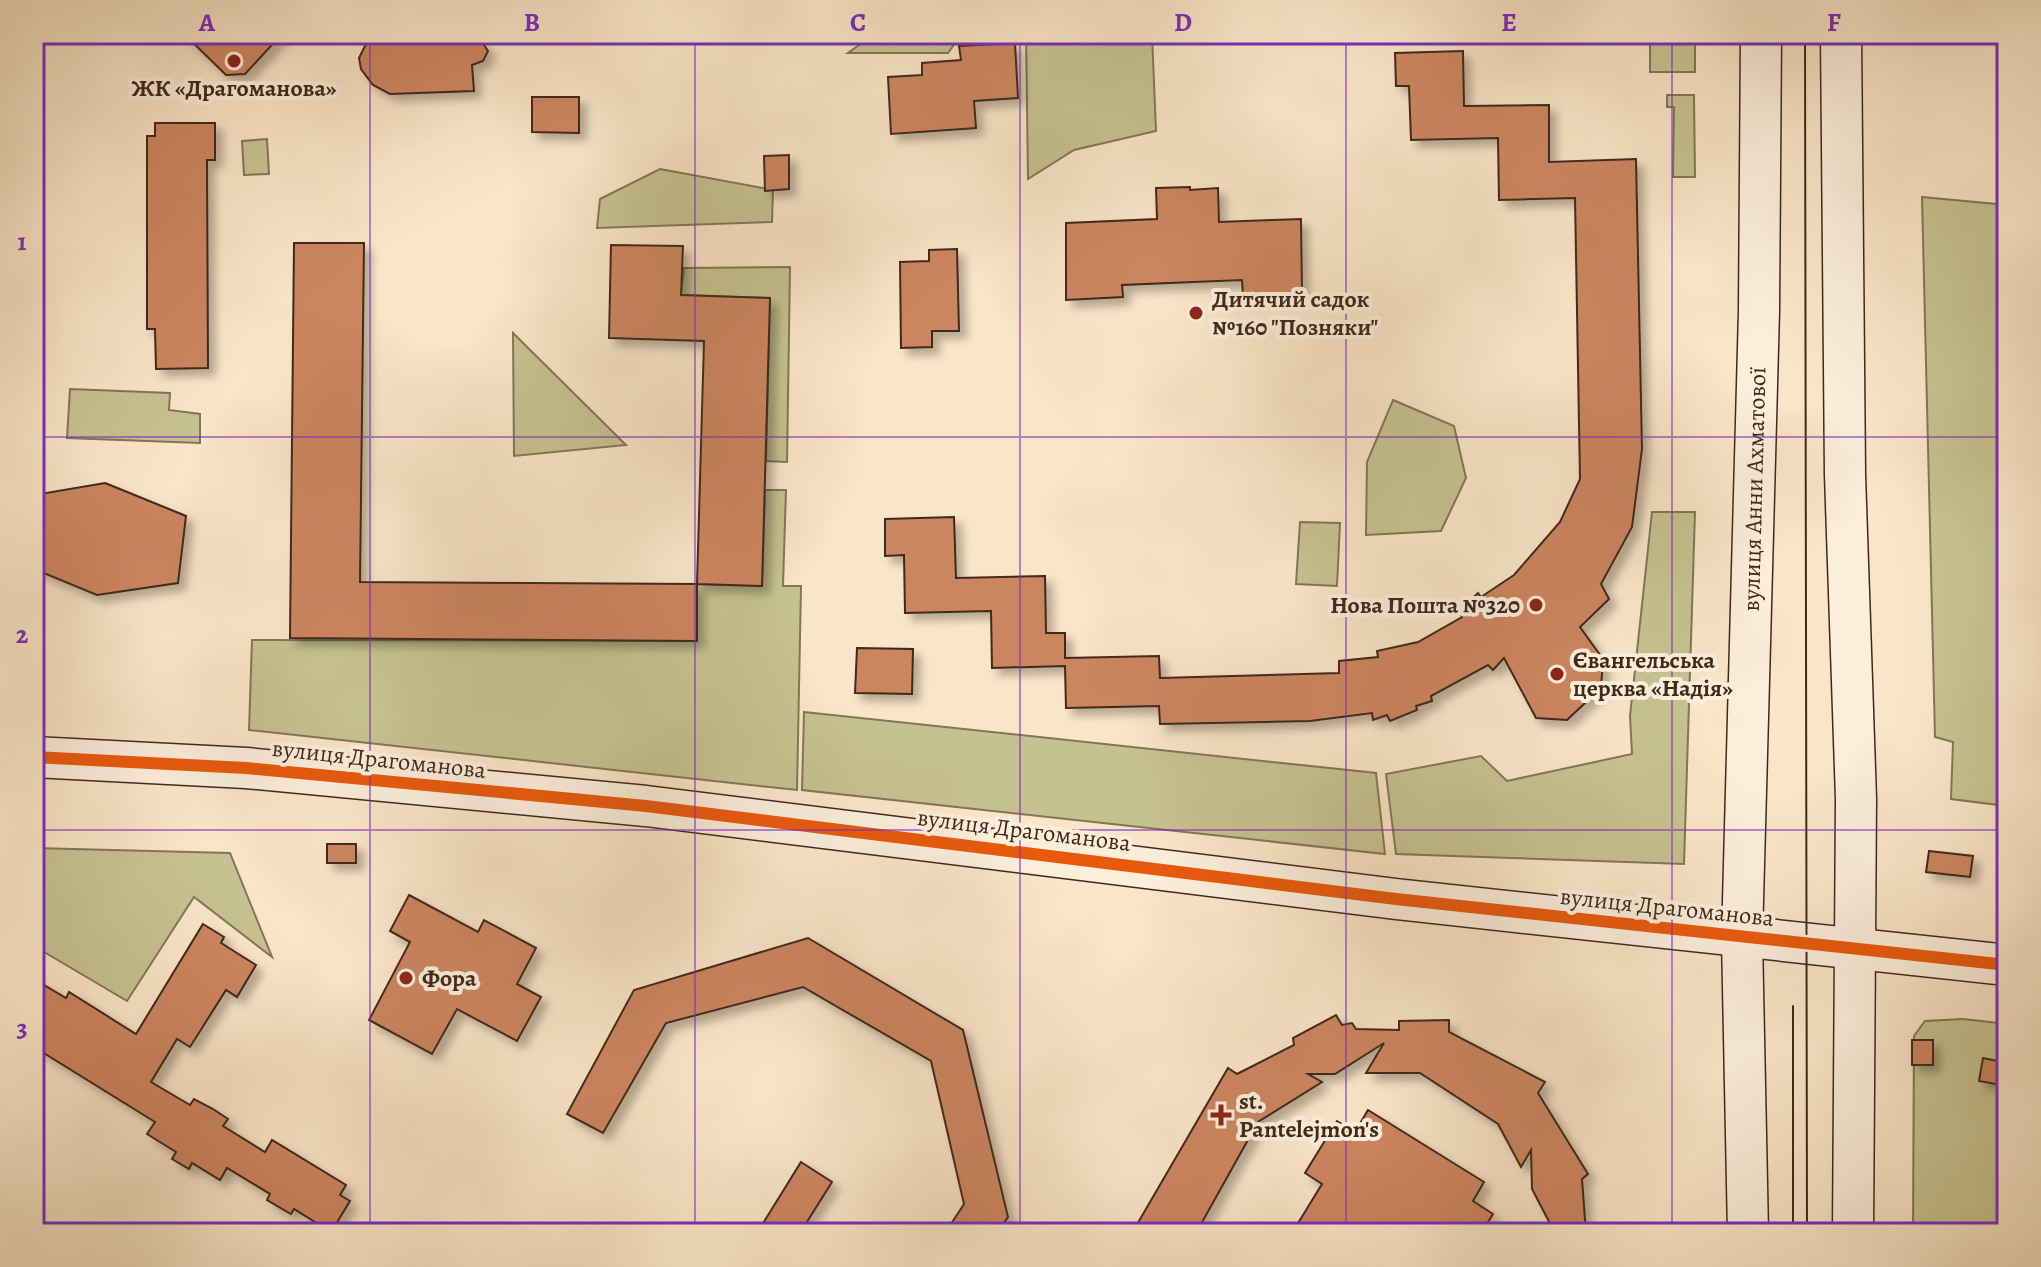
<svg xmlns="http://www.w3.org/2000/svg" width="2041" height="1267" font-family="Alegreya,serif">
	<style>
		.green { fill: #c6c290; stroke: #837656; stroke-width: 2 }
		.building { fill: #cb855f; stroke: #40291b; stroke-width: 2; filter: url(#shadow) }
		.lines { fill: none; stroke-linecap: round; stroke-linejoin: round }
		.secondary-casing { stroke: #40291b; stroke-width: 43 }
		.secondary { stroke: #fbeedb; stroke-width: 40 }
		.tram { stroke: #40291b; stroke-width: 2 }
		.cycleway-casing { stroke: #fbeedb; stroke-width: 17 }
		.cycleway { stroke: #e8590c; stroke-width: 12 }
		.grid { fill: none; stroke: #7b2cbf; stroke-width: 2; stroke-opacity: 0.55 }
		.poi-dot { fill: #8f2418; stroke: #fbeedb; stroke-width: 3 }
		.labels { text-anchor: middle; stroke-width: 8; stroke-linejoin: round; paint-order: stroke }
		.poi-label { font-size: 24px; font-weight: bold; fill: #40291b; stroke: #fbeedb; text-anchor: start }
		.street-label { font-size: 24px; fill: #40291b; stroke: #fbeedb }
		.neatline { fill: none; stroke: #7b2cbf; stroke-width: 3 }
		.grid-label { font-size: 26px; text-anchor: middle; font-weight: bold; fill: #7b2cbf }
	</style>
	<defs>
		<filter id="shadow"><feDropShadow dx="7" dy="7" stdDeviation="4" flood-color="#0004"/></filter>
	</defs>
	<rect width="100%" height="100%" fill="#f9e5c7"/>
	<filter id="stains"><feTurbulence type="fractalNoise" baseFrequency=".0025" numOctaves="4"/><feColorMatrix values="0 0 0 0 .2 0 0 0 0 .09 0 0 0 0 .02 0 0 0 .5 -.17"/></filter>
	<radialGradient id="worn" r=".72"><stop offset=".6" stop-color="#630" stop-opacity="0"/><stop offset="1" stop-color="#630" stop-opacity=".3"/></radialGradient>
	<g class="green">
		<path d="M 874,34 L 994,34 L 960,36 L 948,53 L 848,53 Z"/>
		<path d="M 1026,34 L 1152,34 L 1156,131 L 1074,150 L 1028,179 Z"/>
		<rect x="1650" y="34" width="45" height="38"/>
		<path d="M 1667,95 L 1694,95 L 1695,177 L 1673,177 L 1674,107 L 1667,107 Z"/>
		<path d="M 267,139 L 269,174 L 244,175 L 242,141 Z"/>
		<path d="M 660,169 L 773,190 L 772,222 L 597,228 L 600,199 Z"/>
		<path d="M 1922,197 L 2007,205 L 2007,806 L 1951,799 L 1953,742 L 1935,737 Z"/>
		<path d="M 790,267 L 787,462 L 766,461 L 770,298 L 681,295 L 684,268 Z"/>
		<path d="M 513,333 L 626,445 L 514,456 Z"/>
		<path d="M 70,389 L 170,393 L 169,410 L 200,414 L 200,443 L 67,438 Z"/>
		<path d="M 1393,400 L 1454,426 L 1466,478 L 1441,531 L 1366,535 L 1367,462 Z"/>
		<path d="M 765,490 L 786,490 L 783,586 L 801,586 L 797,790 L 249,730 L 252,640 L 697,641 L 697,584 L 762,586 Z"/>
		<path d="M 1652,512 L 1695,512 L 1684,864 L 1396,854 L 1386,774 L 1481,756 L 1507,781 L 1632,754 L 1630,716 Z"/>
		<path d="M 1300,522 L 1340,523 L 1337,586 L 1296,584 Z"/>
		<path d="M 804,712 L 1376,773 L 1385,854 L 802,790 Z"/>
		<path d="M 34,848 L 230,853 L 272,957 L 194,897 L 127,1001 L 34,946 Z"/>
		<path d="M 1963,1019 L 2007,1024 L 2007,1233 L 1913,1233 L 1914,1036 L 1925,1021 Z"/>
	</g>
	<g class="building">
		<path d="M 184,34 L 282,34 L 245,74 L 226,75 Z"/>
		<path d="M 371,34 L 470,34 L 470,40 L 482,42 L 488,51 L 483,61 L 472,65 L 474,91 L 390,94 L 373,85 L 361,69 L 359,58 Z"/>
		<path d="M 1015,43 L 1018,98 L 974,101 L 976,128 L 891,134 L 888,77 L 922,75 L 922,63 L 961,60 L 959,46 Z"/>
		<path d="M 1463,51 L 1464,106 L 1549,105 L 1549,162 L 1636,159 L 1642,449 L 1632,527 L 1601,584 L 1609,599 L 1580,627 L 1603,659 L 1601,688 L 1567,720 L 1536,718 L 1504,658 L 1493,670 L 1488,665 L 1431,696 L 1432,701 L 1416,706 L 1417,710 L 1390,721 L 1387,715 L 1373,720 L 1372,713 L 1310,721 L 1160,724 L 1159,706 L 1066,708 L 1065,666 L 992,668 L 991,611 L 905,613 L 904,555 L 885,556 L 885,519 L 954,517 L 956,578 L 1045,576 L 1046,633 L 1065,633 L 1065,658 L 1159,656 L 1160,678 L 1339,673 L 1339,661 L 1378,657 L 1377,651 L 1418,642 L 1462,617 L 1459,611 L 1478,593 L 1481,597 L 1514,575 L 1560,522 L 1580,479 L 1575,198 L 1499,200 L 1498,138 L 1411,140 L 1409,86 L 1396,86 L 1395,53 Z"/>
		<path d="M 532,97 L 579,97 L 579,133 L 532,132 Z"/>
		<path d="M 155,123 L 215,123 L 215,160 L 207,160 L 208,368 L 156,369 L 155,329 L 147,329 L 147,136 L 155,136 Z"/>
		<path d="M 789,155 L 789,189 L 765,191 L 764,156 Z"/>
		<path d="M 1190,187 L 1190,190 L 1218,188 L 1219,222 L 1301,219 L 1302,293 L 1243,296 L 1242,280 L 1122,285 L 1123,297 L 1066,300 L 1066,223 L 1157,219 L 1156,188 Z"/>
		<path d="M 294,243 L 364,243 L 360,582 L 697,584 L 697,641 L 290,638 Z"/>
		<path d="M 611,245 L 683,246 L 681,295 L 770,298 L 762,586 L 697,584 L 704,341 L 609,338 Z"/>
		<path d="M 957,249 L 959,331 L 932,331 L 932,347 L 901,348 L 900,262 L 929,261 L 929,250 Z"/>
		<path d="M 105,483 L 186,516 L 178,583 L 97,595 L 34,569 L 34,495 Z"/>
		<path d="M 857,648 L 913,649 L 912,694 L 855,693 Z"/>
		<rect x="327" y="844" width="29" height="19"/>
		<path d="M 1929,851 L 1973,856 L 1970,877 L 1926,872 Z"/>
		<path d="M 409,895 L 478,932 L 484,920 L 536,948 L 517,984 L 541,997 L 517,1041 L 457,1009 L 432,1054 L 369,1020 L 410,942 L 390,931 Z"/>
		<path d="M 203,924 L 224,937 L 221,943 L 256,965 L 237,997 L 226,990 L 190,1047 L 177,1039 L 151,1082 L 190,1105 L 194,1099 L 213,1109 L 228,1119 L 223,1126 L 265,1152 L 272,1140 L 346,1185 L 340,1195 L 350,1201 L 331,1232 L 294,1209 L 291,1214 L 267,1200 L 270,1194 L 227,1168 L 220,1180 L 192,1163 L 189,1169 L 172,1159 L 176,1152 L 147,1134 L 155,1122 L 34,1047 L 34,979 L 66,998 L 69,992 L 136,1034 Z"/>
		<path d="M 808,938 L 963,1030 L 1008,1217 L 997,1233 L 945,1233 L 964,1204 L 931,1061 L 803,987 L 666,1023 L 603,1133 L 567,1114 L 634,990 Z"/>
		<path d="M 1336,1015 L 1342,1025 L 1352,1023 L 1356,1029 L 1399,1030 L 1399,1021 L 1449,1020 L 1449,1032 L 1545,1082 L 1538,1093 L 1588,1174 L 1582,1179 L 1586,1233 L 1555,1233 L 1532,1189 L 1531,1150 L 1521,1167 L 1498,1124 L 1420,1073 L 1366,1073 L 1384,1043 L 1335,1074 L 1308,1074 L 1322,1082 L 1258,1122 L 1196,1233 L 1132,1233 L 1228,1068 L 1237,1074 L 1294,1045 L 1293,1038 Z"/>
		<rect x="1912" y="1040" width="21" height="25"/>
		<path d="M 1983,1058 L 2007,1063 L 2007,1086 L 1979,1081 Z"/>
		<path d="M 1368,1110 L 1484,1182 L 1473,1201 L 1493,1214 L 1481,1233 L 1292,1233 L 1322,1184 L 1305,1173 L 1337,1121 L 1355,1132 Z"/>
		<path d="M 801,1162 L 832,1182 L 800,1233 L 757,1233 Z"/>
	</g>
	<g class="lines">
		<defs>
			<g id="secondary">
				<path d="M 1841,34 L 1845,475 L 1856,799 L 1853,1233"/>
				<path d="M 34,757 L 246,768 L 646,806 L 1396,899 L 2007,965"/>
				<path id="s1" d="M 1748,1233 L 1742,938 L 1759,311 L 1761,34"/>
			</g>
		</defs>
		<use href="#secondary" class="secondary-casing"/>
		<use href="#secondary" class="secondary"/>
		<g class="tram">
			<path d="M 1805,34 L 1807,1233"/>
			<path d="M 1793,1233 L 1793,1006"/>
		</g>
		<defs>
			<path id="cycleway" d="M 34,757 L 246,768 L 646,806 L 1396,899 L 2007,965"/>
		</defs>
		<use href="#cycleway" class="cycleway-casing"/>
		<use href="#cycleway" class="cycleway"/>
	</g>
	<path class="grid" d="M 370,34 L 370,1233M 695,34 L 695,1233M 1020,34 L 1020,1233M 1346,34 L 1346,1233M 1672,34 L 1672,1233M 34,437 L 2007,437M 34,830 L 2007,830"/>
	<g class="poi-dot">
		<circle cx="234" cy="61" r="8"/>
		<circle cx="1196" cy="313" r="8"/>
		<circle cx="1536" cy="605" r="8"/>
		<circle cx="1557" cy="674" r="8"/>
		<circle cx="406" cy="978" r="8"/>
		<path d="M1217 1103h8v8h8v8h-8v8h-8v-8h-8v-8h8z"/>
	</g>
	<g class="labels">
		<g class="poi-label">
			<text x="234" y="96" text-anchor="middle">ЖК «Драгоманова»</text>
			<text x="1212" y="307">Дитячий садок<tspan x="1212" dy="28">№160 "Позняки"</tspan></text>
			<text x="1520" y="613" text-anchor="end">Нова Пошта №320</text>
			<text x="1573" y="668">Євангельська<tspan x="1573" dy="28">церква «Надія»</tspan></text>
			<text x="422" y="986">Фора</text>
			<text x="1239" y="1109">st.<tspan x="1239" dy="28">Pantelejmon's</tspan></text>
		</g>
		<g class="street-label">
			<text dy="8" stroke="none"><textPath href="#s1" startOffset="744">вулиця Анни Ахматової</textPath></text>
			<text transform="translate(379 759) rotate(6)" y="8">вулиця Драгоманова</text>
			<text transform="translate(1024 830) rotate(7)" y="8">вулиця Драгоманова</text>
			<text transform="translate(1667 907) rotate(6)" y="8">вулиця Драгоманова</text>
		</g>
	</g>
	<rect width="2041" height="1267" fill="none" stroke="#f9e5c7" stroke-width="88"/>
	<rect x="44" y="44" width="1953" height="1179" class="neatline"/>
	<g class="grid-label">
		<text x="207" y="31">A</text>
		<text x="532" y="31">B</text>
		<text x="858" y="31">C</text>
		<text x="1183" y="31">D</text>
		<text x="1509" y="31">E</text>
		<text x="1834" y="31">F</text>
		<text x="22" y="250">1</text>
		<text x="22" y="643">2</text>
		<text x="22" y="1036">3</text>
	</g>
	<rect width="100%" height="100%" filter="url(#stains)"/>
	<rect width="100%" height="100%" fill="url(#worn)"/>
</svg>
